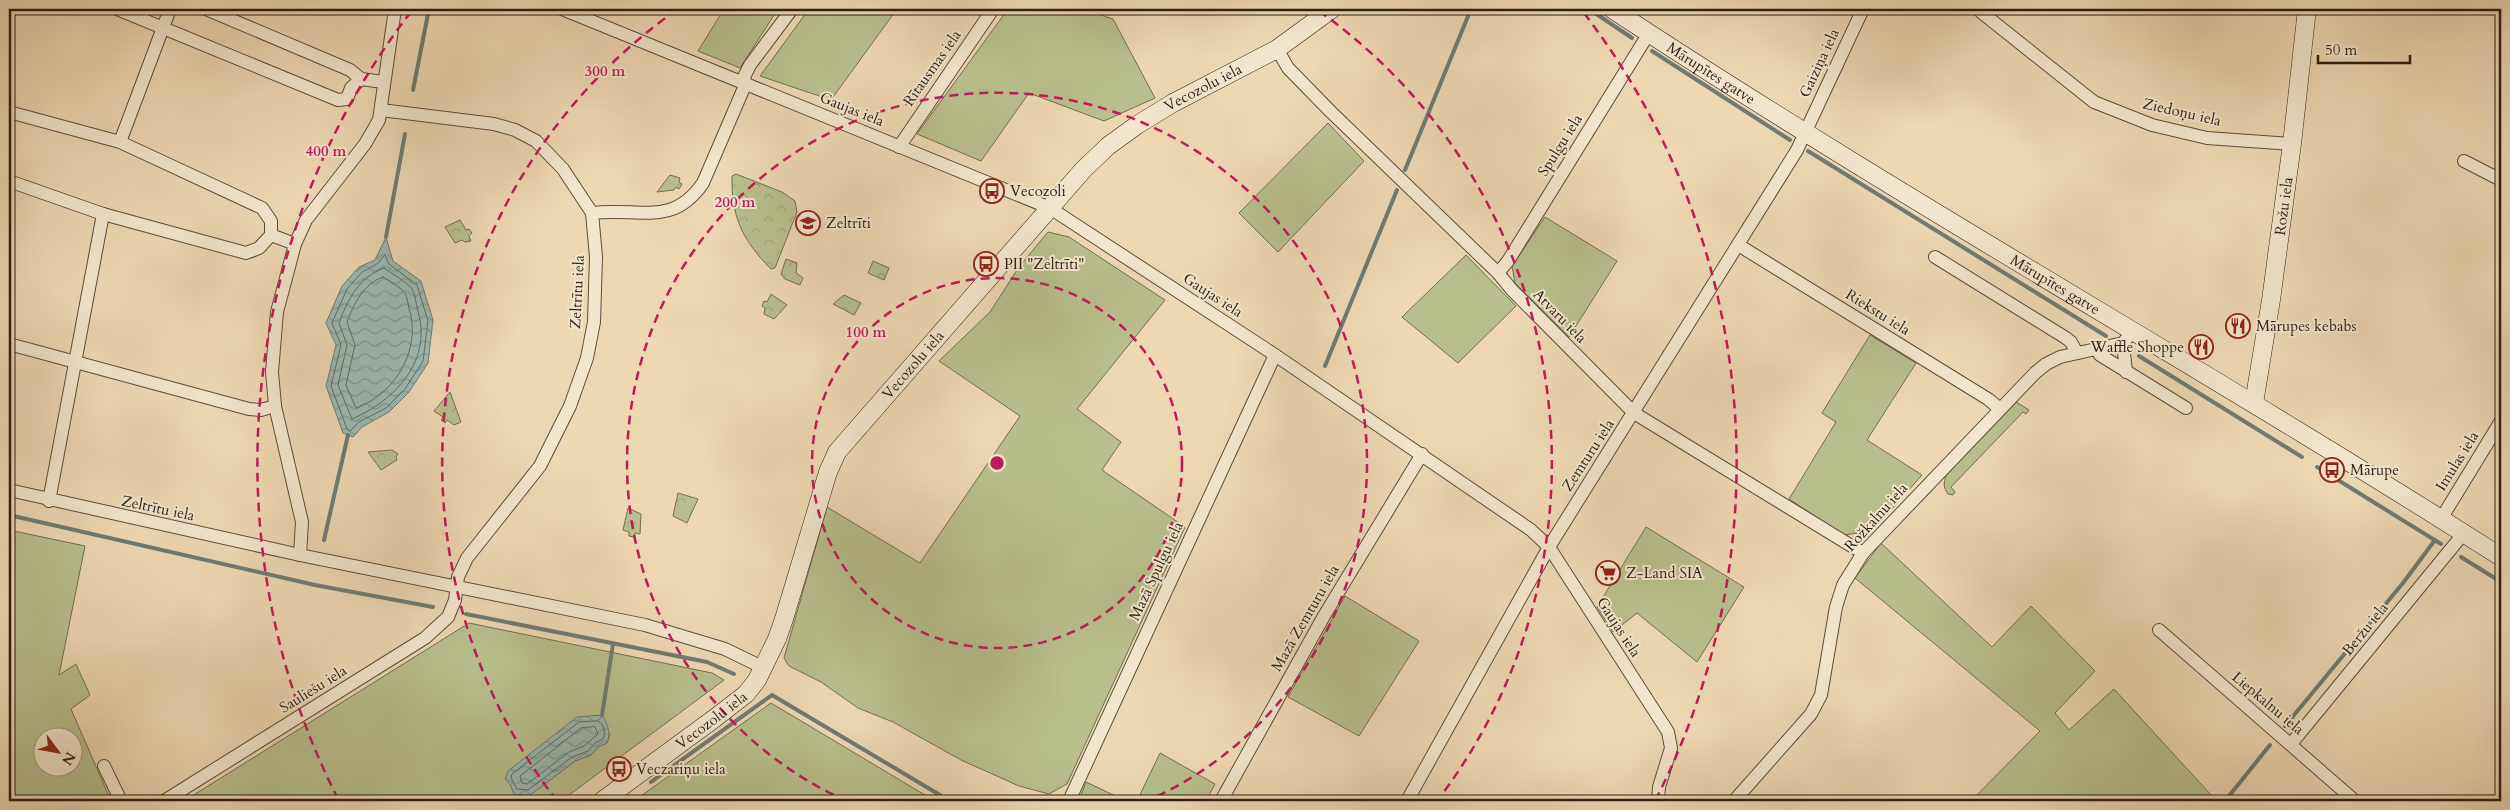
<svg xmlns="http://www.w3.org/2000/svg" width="2510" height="810" font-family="Cardo,serif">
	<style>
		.grass { fill: #b8bf8d; stroke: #726e52; fill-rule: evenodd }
		.park { fill: url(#park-crowns); stroke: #726e52 }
		.water { fill: url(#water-waves); stroke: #6f7b74 }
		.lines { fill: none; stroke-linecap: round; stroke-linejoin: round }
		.shore { stroke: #646b64; stroke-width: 1 }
		.stream { stroke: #6f7b74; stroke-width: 4 }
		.street-casing { stroke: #5c4c3e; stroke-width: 14 }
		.secondary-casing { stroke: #2c1d16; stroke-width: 19 }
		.street { stroke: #f4e6ce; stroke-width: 12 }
		.secondary { stroke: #f4e6ce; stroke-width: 18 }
		.ring { fill: none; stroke: #c2185b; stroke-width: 2.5; stroke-dasharray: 9 6 }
		.labels { text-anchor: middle; stroke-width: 4; stroke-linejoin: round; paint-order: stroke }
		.street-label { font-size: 15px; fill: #2c1d16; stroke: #f4e6ce }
		.poi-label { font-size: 15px; fill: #2c1d16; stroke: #f4e6ce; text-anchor: start }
		.centre { fill: #c2185b; stroke: #f4e6ce; stroke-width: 2.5 }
		.ring-label { font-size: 15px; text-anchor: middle; font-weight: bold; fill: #c2185b; stroke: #f4e6ce; stroke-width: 4; stroke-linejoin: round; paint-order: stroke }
	</style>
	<defs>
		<pattern id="park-crowns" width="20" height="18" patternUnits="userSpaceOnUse" patternTransform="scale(1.25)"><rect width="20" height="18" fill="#b8bf8d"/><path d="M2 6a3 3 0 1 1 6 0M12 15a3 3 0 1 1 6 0" fill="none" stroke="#9ea479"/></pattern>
		<pattern id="water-waves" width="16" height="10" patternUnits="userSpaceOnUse" patternTransform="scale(1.25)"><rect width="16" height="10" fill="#9bb9b3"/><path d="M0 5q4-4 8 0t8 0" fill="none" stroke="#7f9691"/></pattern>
	</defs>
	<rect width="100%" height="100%" fill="#eed8b4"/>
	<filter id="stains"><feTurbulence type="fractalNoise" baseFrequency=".004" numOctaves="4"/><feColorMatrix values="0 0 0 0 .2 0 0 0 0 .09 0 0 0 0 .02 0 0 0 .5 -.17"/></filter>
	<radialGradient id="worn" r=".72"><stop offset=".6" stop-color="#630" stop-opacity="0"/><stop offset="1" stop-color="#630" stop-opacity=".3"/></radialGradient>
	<g class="grass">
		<path d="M 724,9 L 778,9 L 740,68 L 698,51 Z"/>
		<path d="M 809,9 L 897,9 L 831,100 L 760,76 Z"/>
		<path d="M 1008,9 L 1087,9 L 1086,10 L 1113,19 L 1155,98 L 1104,121 L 1029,93 L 981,161 L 917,134 Z"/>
		<path d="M 1328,123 L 1364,161 L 1278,252 L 1239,213 Z"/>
		<path d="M 1545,217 L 1617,261 L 1569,337 L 1515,283 L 1512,266 Z"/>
		<path d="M 1048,232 L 1069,237 L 1165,300 L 1077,409 L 1121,442 L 1102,470 L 1185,527 L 1067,784 L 1049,794 L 1019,786 L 961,760 L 893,722 L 858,708 L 821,682 L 789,666 L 784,658 L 827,507 L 920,563 L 1020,416 L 939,361 L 990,312 L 1019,267 Z"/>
		<path d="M 1466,255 L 1516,306 L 1458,363 L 1402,317 Z"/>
		<path d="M 1870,335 L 1916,363 L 1867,440 L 1922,475 L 1872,531 L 1844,535 L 1789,499 L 1836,422 L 1822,413 Z"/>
		<path d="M 2016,402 L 2029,410 L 2026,414 L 2023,412 L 1951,487 L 1955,492 L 1953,495 L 1948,494 C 1942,486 1944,480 1948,472 Z"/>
		<path d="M 1646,527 L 1744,587 L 1697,662 L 1637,613 L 1613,632 L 1597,607 Z"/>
		<path d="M 9,530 L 85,546 L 59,675 L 76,664 L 90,695 L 71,709 L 111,801 L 9,801 ZM 42,738 L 72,738 L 72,768 L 42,768 Z"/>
		<path d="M 1881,543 L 1992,647 L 2031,606 L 2095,671 L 2055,713 L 2069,730 L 2114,689 L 2212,796 L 2206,801 L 1971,801 L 2040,731 L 1855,578 Z"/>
		<path d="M 1345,596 L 1419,641 L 1359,736 L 1288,697 Z"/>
		<path d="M 469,623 L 712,673 L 724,680 L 561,801 L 184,801 ZM 610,734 L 607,743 L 598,747 L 591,755 L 575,761 L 529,796 L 514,794 L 511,786 Z"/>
		<path d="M 771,703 L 935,801 L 634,801 Z"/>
		<path d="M 1160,753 L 1215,784 L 1206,801 L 1137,801 Z"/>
		<path d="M 1086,782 L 1126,801 L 1079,801 Z"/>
	</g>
	<g class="park">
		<path d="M 736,174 L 782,192 L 795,201 L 797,212 L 775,268 L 771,269 C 743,241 731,217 732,176 Z"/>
		<path d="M 670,175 L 680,178 L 679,182 L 682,184 L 679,189 L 676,187 L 674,190 L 657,192 Z"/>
		<path d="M 460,220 L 466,230 L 469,229 L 472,233 L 469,236 L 471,241 L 465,242 L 462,240 L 455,243 L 445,227 Z"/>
		<path d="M 786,259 L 797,263 L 796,273 L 803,278 L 800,285 L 785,279 L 781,274 Z"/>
		<path d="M 873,261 L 889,268 L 884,280 L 868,273 Z"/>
		<path d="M 771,294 L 787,305 L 774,319 L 764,314 L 765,308 L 762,306 L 764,301 L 767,302 Z"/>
		<path d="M 844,295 L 861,303 L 854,315 L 833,304 Z"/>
		<path d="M 450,392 L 461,422 L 454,425 L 447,420 L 445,423 L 441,420 L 443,417 L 434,411 Z"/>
		<path d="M 392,450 L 398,454 L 396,457 L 397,460 L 381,470 L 368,452 Z"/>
		<path d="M 678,493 L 698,499 L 687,523 L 673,516 Z"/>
		<path d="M 628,508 L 641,514 L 640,534 L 635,533 L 634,537 L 629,536 L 629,532 L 623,530 Z"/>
	</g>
	<g class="water">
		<path d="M 386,237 L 393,261 L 421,281 L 433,320 L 428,363 L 409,392 L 389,412 L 362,427 L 353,437 L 343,433 L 326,386 L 336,345 L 326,323 L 342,286 L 359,267 L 375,260 Z"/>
		<path d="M 602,715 C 608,725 611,732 607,743 L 598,747 L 591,755 L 575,761 L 529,796 L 514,794 L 511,786 L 505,779 L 508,771 L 577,717 Z"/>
	</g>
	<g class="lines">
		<g class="shore">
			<path d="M 385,255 L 389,264 L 417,285 L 428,321 L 423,361 L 405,389 L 386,408 L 359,422 L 350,431 L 347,429 L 331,386 L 341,345 L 332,323 L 347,289 L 362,272 L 377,264 Z"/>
			<path d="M 384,268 C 392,274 406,281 412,289 C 415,294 416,302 417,308 C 434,359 396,400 352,419 L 338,385 L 347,345 L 339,323 C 348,299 359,277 384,268 Z"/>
			<path d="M 383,277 C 389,281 400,287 405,293 C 407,297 408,303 409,308 C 422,348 396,394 356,408 L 346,385 L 355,345 L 347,322 C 354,304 363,284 383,277 Z"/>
			<path d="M 598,721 C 604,724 606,733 603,739 L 595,743 L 588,751 L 572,757 L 528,790 L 517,789 L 511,778 L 512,774 L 579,722 Z"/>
			<path d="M 595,727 L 598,734 L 584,746 L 569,752 L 527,784 L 522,783 L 520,776 L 581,728 Z"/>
		</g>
		<g class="stream">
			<path d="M 1589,9 L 1632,38"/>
			<path d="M 1652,51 L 1790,140"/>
			<path d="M 413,90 L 429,9"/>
			<path d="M 1808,151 L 2106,336"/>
			<path d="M 1405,170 L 1471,9"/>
			<path d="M 386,237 L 405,134"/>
			<path d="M 2139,356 L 2302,457"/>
			<path d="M 1325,366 L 1397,190"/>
			<path d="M 2317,467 L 2441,544"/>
			<path d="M 9,515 L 315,585 L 433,607"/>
			<path d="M 324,540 L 348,435"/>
			<path d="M 2461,557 L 2501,582"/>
			<path d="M 466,614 L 707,662 L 734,674"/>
			<path d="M 602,715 L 613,644"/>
			<path d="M 2285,726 L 2403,583 L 2435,540"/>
			<path d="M 651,782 L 772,695 L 950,801"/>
			<path d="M 626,801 L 632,797"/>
			<path d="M 2225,801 L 2270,745"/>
		</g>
		<defs>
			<g id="street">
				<path d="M 117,9 L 338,100 L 347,99 L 351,88 L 361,79"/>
				<path d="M 206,9 L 350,70 L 361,79 L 383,82"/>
				<path d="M 562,9 L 1050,208 L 1275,355 L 1531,530 L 1549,547 L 1668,732 L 1671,748 L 1659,787 L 1658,801"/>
				<path d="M 1980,9 L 1981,12 L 2094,102 L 2152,125 L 2207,138 L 2292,144"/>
				<path d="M 1277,49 L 1288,68 L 1330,111 L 1498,273 L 1512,290 L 1634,413 L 1863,553"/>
				<path d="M 742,81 L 750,65 L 792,9"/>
				<path d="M 9,112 L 120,142 L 262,208 L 271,221 L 271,235"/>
				<path d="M 120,142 L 170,9"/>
				<path d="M 899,147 L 993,9"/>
				<path d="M 2464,161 L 2501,180"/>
				<path d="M 9,181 L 103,214 L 246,253 L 259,248 L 271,235 L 295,244"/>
				<path d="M 592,213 C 639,207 672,228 703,183 L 746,83"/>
				<path d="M 1740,246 L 1988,399 L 1999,408"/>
				<path d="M 1935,257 L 2066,338 L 2071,342 L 2077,353"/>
				<path d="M 1498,273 L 1508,261 L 1649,33"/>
				<path d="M 2123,343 L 2126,372"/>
				<path d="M 9,344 L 249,409 L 261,410 L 275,406"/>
				<path d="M 2097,349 L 2100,355 L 2186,408"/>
				<path d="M 9,490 L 300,555 L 645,625 L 725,649 L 764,668"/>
				<path d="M 49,501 L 103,214"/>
				<path d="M 2441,519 L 2501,421"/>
				<path d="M 300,555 L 302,522 L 275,406 L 272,372 L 277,312 L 295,244 L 306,220 L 365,144 L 379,120 L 395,9"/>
				<path d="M 2159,630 L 2355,801"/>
				<path d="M 2291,744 L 2464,533"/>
				<path d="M 104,766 L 121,801"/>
				<path d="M 164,801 L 425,638 L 448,617 L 455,600 L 458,577 L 467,558 L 540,466 L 570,406 L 587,358 L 594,322 L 596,257 L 592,213 L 563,169 L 536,141 L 515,130 L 494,124 L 381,110"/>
				<path d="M 1069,801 L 1275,355"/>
				<path d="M 1221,801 L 1324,616 L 1422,454"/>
				<path d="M 1407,801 L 1549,547 L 1797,150 L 1863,9"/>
				<path d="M 1734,801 L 1811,714 L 1821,695 L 1836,607 L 1843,585 L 1863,553 L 2035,373 L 2046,364 L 2060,357 L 2123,343 L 2133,331"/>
			</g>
			<g id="secondary">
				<path id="s1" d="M 1612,9 C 1903,201 2208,370 2501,557"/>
				<path id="s2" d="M 2254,403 L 2271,300 L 2292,144 L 2307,9"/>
				<path id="s3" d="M 602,801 L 715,718 L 746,694 L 757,680 L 777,639 L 784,619 L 828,472 L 837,452 L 1083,170 L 1108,146 L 1137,125 L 1173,103 L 1277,49 L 1332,9"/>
			</g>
		</defs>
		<use href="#street" class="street-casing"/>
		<use href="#secondary" class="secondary-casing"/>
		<use href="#street" class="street"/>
		<use href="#secondary" class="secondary"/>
	</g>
	<g class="ring">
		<circle cx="997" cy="463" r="185"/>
		<path d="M847 801A370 370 0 1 1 1147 801"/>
		<path d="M557 801A555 555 0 0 1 675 11M1319 11A555 555 0 0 1 1437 801"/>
		<path d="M338 799A740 740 0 0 1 410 13M1584 13A740 740 0 0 1 1656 799"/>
	</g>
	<defs>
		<symbol id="bus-ring" viewBox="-11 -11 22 22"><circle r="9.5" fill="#f4e6ce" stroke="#8f2418" stroke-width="1.5"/><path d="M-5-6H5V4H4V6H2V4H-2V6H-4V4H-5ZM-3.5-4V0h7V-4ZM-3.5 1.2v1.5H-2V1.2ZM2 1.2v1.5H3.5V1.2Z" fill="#8f2418"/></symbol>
		<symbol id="school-ring" viewBox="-11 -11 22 22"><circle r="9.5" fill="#f4e6ce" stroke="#8f2418" stroke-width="1.5"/><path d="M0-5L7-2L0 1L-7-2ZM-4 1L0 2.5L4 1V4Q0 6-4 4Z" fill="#8f2418"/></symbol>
		<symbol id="restaurant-ring" viewBox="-11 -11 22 22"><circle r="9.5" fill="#f4e6ce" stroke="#8f2418" stroke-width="1.5"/><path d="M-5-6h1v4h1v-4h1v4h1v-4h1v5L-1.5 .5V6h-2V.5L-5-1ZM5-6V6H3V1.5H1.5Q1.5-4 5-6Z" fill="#8f2418"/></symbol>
		<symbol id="supermarket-ring" viewBox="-11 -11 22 22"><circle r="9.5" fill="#f4e6ce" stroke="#8f2418" stroke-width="1.5"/><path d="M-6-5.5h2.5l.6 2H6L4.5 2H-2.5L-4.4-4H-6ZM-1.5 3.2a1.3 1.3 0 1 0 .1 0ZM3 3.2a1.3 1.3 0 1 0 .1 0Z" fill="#8f2418"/></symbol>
	</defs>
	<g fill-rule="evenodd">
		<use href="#bus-ring" x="978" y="177" width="28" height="28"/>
		<use href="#school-ring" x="794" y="209" width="28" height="28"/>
		<use href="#bus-ring" x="972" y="250" width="28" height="28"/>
		<use href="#restaurant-ring" x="2224" y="312" width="28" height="28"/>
		<use href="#restaurant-ring" x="2187" y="333" width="28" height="28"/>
		<use href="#bus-ring" x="2318" y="456" width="28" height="28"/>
		<use href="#supermarket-ring" x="1594" y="559" width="28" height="28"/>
		<use href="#bus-ring" x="605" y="755" width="28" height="28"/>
	</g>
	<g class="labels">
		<g class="street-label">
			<text transform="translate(1819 63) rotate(-65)" y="5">Gaiziņa iela</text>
			<text transform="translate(932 68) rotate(-55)" y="5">Rītausmas iela</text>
			<text dy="5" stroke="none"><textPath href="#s1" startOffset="118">Mārupītes gatve</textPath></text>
			<text dy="5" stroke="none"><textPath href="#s3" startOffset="960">Vecozolu iela</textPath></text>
			<text transform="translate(852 109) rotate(22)" y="5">Gaujas iela</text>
			<text transform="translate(2182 112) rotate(13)" y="5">Ziedoņu iela</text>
			<text transform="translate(1560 145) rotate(-58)" y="5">Spulgu iela</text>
			<text dy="5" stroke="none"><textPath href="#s2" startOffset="199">Rožu iela</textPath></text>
			<text dy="5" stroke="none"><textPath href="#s1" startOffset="522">Mārupītes gatve</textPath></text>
			<text transform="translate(577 292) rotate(-87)" y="5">Zeltrītu iela</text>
			<text transform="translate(1213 295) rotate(33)" y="5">Gaujas iela</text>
			<text transform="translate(1878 312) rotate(32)" y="5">Riekstu iela</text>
			<text transform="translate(1560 316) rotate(45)" y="5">Atvaru iela</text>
			<text dy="5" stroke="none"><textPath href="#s3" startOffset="555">Vecozolu iela</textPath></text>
			<text transform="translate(1588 455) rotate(-57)" y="5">Zemturu iela</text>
			<text transform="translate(2457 461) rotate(-58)" y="5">Imulas iela</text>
			<text transform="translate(158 508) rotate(12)" y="5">Zeltrītu iela</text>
			<text transform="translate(1876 517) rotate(-48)" y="5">Rožkalnu iela</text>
			<text transform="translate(1156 571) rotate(-65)" y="5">Mazā Spulgu iela</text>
			<text transform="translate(1305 618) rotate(-60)" y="5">Mazā Zemturu iela</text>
			<text transform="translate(1619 627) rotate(57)" y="5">Gaujas iela</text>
			<text transform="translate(2365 629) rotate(-51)" y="5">Beržu iela</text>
			<text transform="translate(313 689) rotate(-32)" y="5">Sauliešu iela</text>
			<text transform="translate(2268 703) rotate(40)" y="5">Liepkalnu iela</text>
			<text dy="5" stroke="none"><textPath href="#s3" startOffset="136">Vecozolu iela</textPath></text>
		</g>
		<g class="poi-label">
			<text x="1010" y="196">Vecozoli</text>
			<text x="826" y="228">Zeltrīti</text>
			<text x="1004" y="269">PII "Zeltrīti"</text>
			<text x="2256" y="331">Mārupes kebabs</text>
			<text x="2184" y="352" text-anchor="end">Waffle Shoppe</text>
			<text x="2350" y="475">Mārupe</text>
			<text x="1626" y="578">Z-Land SIA</text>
			<text x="636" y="774">Veczariņu iela</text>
		</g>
	</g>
	<circle cx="997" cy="463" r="8" class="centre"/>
	<g class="ring-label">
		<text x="605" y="76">300 m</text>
		<text x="326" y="156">400 m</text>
		<text x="735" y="207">200 m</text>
		<text x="866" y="337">100 m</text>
	</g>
	<rect width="2510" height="810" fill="none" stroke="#eed8b4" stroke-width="30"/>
	<rect x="10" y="10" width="2490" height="790" fill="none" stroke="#2c1d16" stroke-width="2.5"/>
	<rect x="15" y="15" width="2480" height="780" fill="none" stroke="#2c1d16"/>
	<g transform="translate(58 752) rotate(122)"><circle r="24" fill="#f4e6ce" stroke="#a49684"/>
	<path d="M0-4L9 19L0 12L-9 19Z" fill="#8f2418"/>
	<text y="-8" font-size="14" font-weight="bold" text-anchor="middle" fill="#2c1d16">N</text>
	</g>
	<path d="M2318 55v8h92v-8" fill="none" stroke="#2c1d16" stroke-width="2.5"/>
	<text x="2325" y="55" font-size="15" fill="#2c1d16" stroke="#f4e6ce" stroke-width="4" paint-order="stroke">50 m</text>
	<rect width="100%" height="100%" filter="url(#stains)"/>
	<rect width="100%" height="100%" fill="url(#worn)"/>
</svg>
